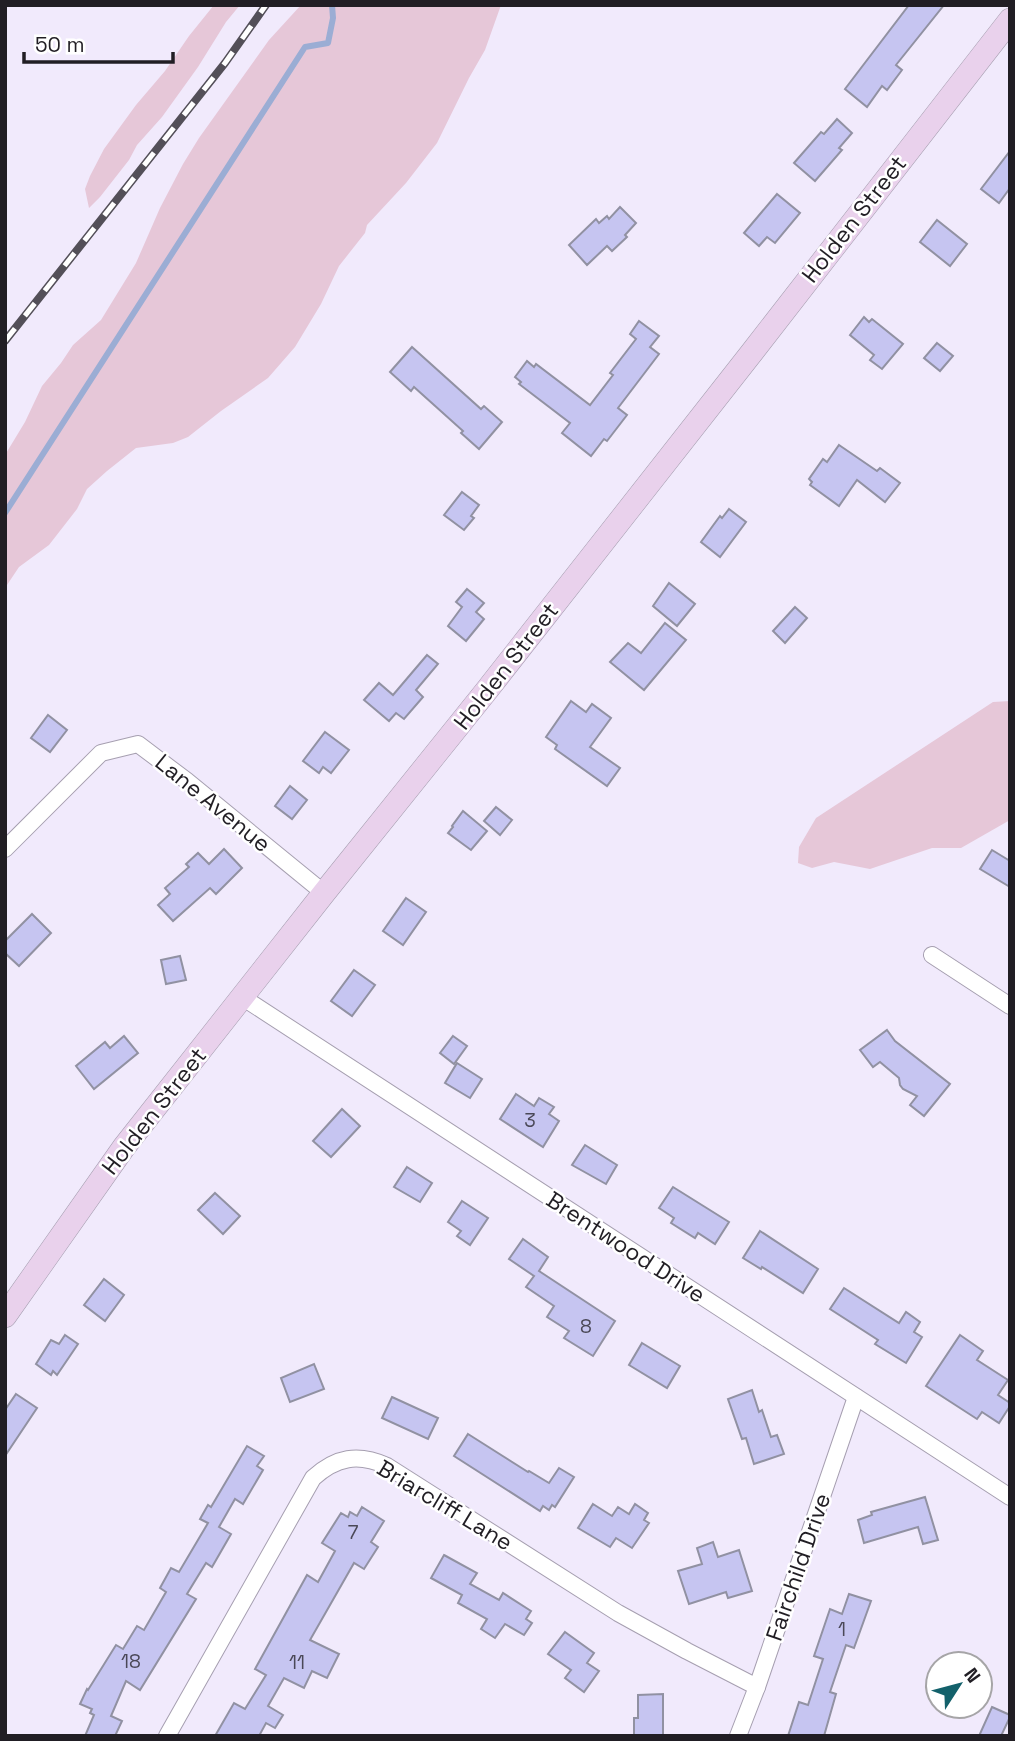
<svg xmlns="http://www.w3.org/2000/svg" width="1015" height="1741" font-family="'Space Grotesk',sans-serif">
	<style>
		.green { fill: #e6c7d8 }
		.lines { fill: none; stroke-linecap: round; stroke-linejoin: round }
		.stream { stroke: #9badd4; stroke-width: 6 }
		.building { fill: #c6c5f1; stroke: #9191a2; stroke-width: 2 }
		.minor-casing { stroke: #a69fb0; stroke-width: 18 }
		.secondary-casing { stroke: #a69fb0; stroke-width: 24 }
		.minor { stroke: #fff; stroke-width: 16 }
		.secondary { stroke: #e9d1ec; stroke-width: 23 }
		.rail-casing { stroke: #534f58; stroke-width: 8 }
		.rail { stroke: #fff; stroke-width: 5; stroke-dasharray: 16; stroke-linecap: butt }
		.labels { text-anchor: middle; stroke-width: 5; stroke-linejoin: round; paint-order: stroke }
		.number-label { font-size: 19px; fill: #4a4857 }
		.street-label { font-size: 23px; fill: #211e24; stroke: #fff }
	</style>
	<rect width="100%" height="100%" fill="#f1eafc"/>
	<g class="green">
		<path d="M 214,5 L 240,5 L 226,22 L 198,67 L 162,117 L 137,145 L 129,160 L 100,197 L 89,208 L 85,189 L 90,176 L 104,149 L 136,105 L 165,71 L 189,36 Z"/>
		<path d="M 301,5 L 501,5 L 485,50 L 469,78 L 437,143 L 406,183 L 367,225 L 365,233 L 339,266 L 321,304 L 295,347 L 268,378 L 221,411 L 188,437 L 173,443 L 136,448 L 107,471 L 87,489 L 77,509 L 49,545 L 19,567 L 5,588 L 5,455 L 25,422 L 42,386 L 61,363 L 73,345 L 101,320 L 136,263 L 160,208 L 183,164 L 199,138 L 269,40 Z"/>
		<path d="M 1010,701 L 1010,820 L 961,848 L 932,848 L 870,869 L 834,862 L 812,868 L 798,863 L 799,847 L 816,818 L 993,702 Z"/>
	</g>
	<g class="lines">
		<path class="stream" d="M 5,513 L 305,47 L 328,43 L 333,18 L 332,5"/>
	</g>
	<g class="building">
		<path d="M 909,5 L 944,5 L 896,65 L 902,70 L 887,90 L 882,86 L 867,107 L 845,89 Z"/>
		<path d="M 837,119 L 852,133 L 839,148 L 842,150 L 815,181 L 794,163 L 821,132 L 824,134 Z"/>
		<path d="M 1010,151 L 1010,188 L 999,203 L 981,189 Z"/>
		<path d="M 777,194 L 800,213 L 775,243 L 767,237 L 759,246 L 744,233 Z"/>
		<path d="M 620,207 L 636,223 L 625,235 L 627,237 L 612,251 L 607,246 L 587,265 L 569,245 L 596,219 L 599,223 L 607,216 L 609,219 Z"/>
		<path d="M 937,220 L 967,244 L 950,266 L 920,242 Z"/>
		<path d="M 864,317 L 869,322 L 872,319 L 903,344 L 882,369 L 870,360 L 874,355 L 850,335 Z"/>
		<path d="M 639,321 L 659,336 L 650,347 L 659,354 L 618,408 L 627,415 L 607,441 L 604,439 L 591,456 L 562,433 L 570,423 L 519,384 L 521,382 L 515,377 L 527,361 L 534,367 L 536,364 L 590,405 L 613,375 L 610,373 L 636,339 L 630,334 Z"/>
		<path d="M 937,343 L 953,356 L 940,371 L 924,358 Z"/>
		<path d="M 412,347 L 481,409 L 484,406 L 502,422 L 479,449 L 461,433 L 463,431 L 414,387 L 411,391 L 390,372 Z"/>
		<path d="M 839,445 L 877,471 L 880,468 L 900,483 L 885,502 L 857,480 L 839,506 L 810,485 L 812,482 L 809,479 L 823,459 L 827,462 Z"/>
		<path d="M 462,492 L 479,505 L 471,516 L 474,518 L 464,530 L 444,515 Z"/>
		<path d="M 729,509 L 746,522 L 720,557 L 701,542 L 720,516 L 722,518 Z"/>
		<path d="M 669,583 L 695,604 L 677,626 L 653,606 Z"/>
		<path d="M 467,589 L 484,603 L 476,612 L 484,619 L 466,641 L 448,626 L 462,607 L 456,602 Z"/>
		<path d="M 795,607 L 807,618 L 785,643 L 773,631 Z"/>
		<path d="M 665,623 L 686,640 L 644,690 L 610,662 L 628,643 L 641,653 Z"/>
		<path d="M 427,655 L 438,664 L 416,690 L 423,697 L 404,719 L 396,713 L 389,721 L 364,700 L 379,683 L 393,695 Z"/>
		<path d="M 571,701 L 586,712 L 592,704 L 611,718 L 590,747 L 620,768 L 607,786 L 555,749 L 557,745 L 546,737 Z"/>
		<path d="M 48,715 L 67,730 L 50,752 L 31,738 Z"/>
		<path d="M 325,732 L 349,750 L 331,773 L 323,767 L 319,773 L 303,761 Z"/>
		<path d="M 290,786 L 307,800 L 292,819 L 275,806 Z"/>
		<path d="M 496,807 L 512,820 L 500,835 L 484,821 Z"/>
		<path d="M 463,811 L 487,831 L 471,850 L 448,833 L 453,827 L 452,826 Z"/>
		<path d="M 224,849 L 242,868 L 216,894 L 210,888 L 173,921 L 158,905 L 170,894 L 165,888 L 189,867 L 186,864 L 198,853 L 209,864 Z"/>
		<path d="M 992,850 L 1010,861 L 1010,887 L 980,869 Z"/>
		<path d="M 406,898 L 426,912 L 403,945 L 383,931 Z"/>
		<path d="M 32,914 L 51,933 L 19,966 L 5,953 L 5,941 Z"/>
		<path d="M 180,956 L 186,980 L 166,984 L 161,960 Z"/>
		<path d="M 354,970 L 375,985 L 352,1016 L 331,1001 Z"/>
		<path d="M 887,1030 L 895,1041 L 950,1084 L 924,1116 L 910,1105 L 917,1096 L 903,1089 L 900,1085 L 899,1078 L 880,1062 L 873,1067 L 860,1050 Z"/>
		<path d="M 124,1036 L 138,1053 L 94,1089 L 76,1066 L 105,1042 L 110,1048 Z"/>
		<path d="M 453,1036 L 467,1046 L 454,1064 L 440,1053 Z"/>
		<path d="M 457,1063 L 482,1079 L 470,1098 L 445,1083 Z"/>
		<path d="M 516,1094 L 534,1106 L 539,1098 L 554,1107 L 549,1114 L 559,1121 L 543,1147 L 500,1119 Z"/>
		<path d="M 342,1109 L 360,1126 L 331,1157 L 313,1141 Z"/>
		<path d="M 585,1145 L 617,1165 L 606,1184 L 572,1165 Z"/>
		<path d="M 407,1167 L 432,1183 L 420,1202 L 394,1187 Z"/>
		<path d="M 673,1187 L 729,1222 L 715,1244 L 698,1233 L 695,1238 L 671,1223 L 674,1218 L 659,1208 Z"/>
		<path d="M 215,1193 L 240,1216 L 223,1234 L 198,1210 Z"/>
		<path d="M 462,1201 L 488,1218 L 470,1245 L 457,1236 L 461,1231 L 448,1222 Z"/>
		<path d="M 760,1231 L 818,1269 L 803,1293 L 762,1267 L 761,1269 L 743,1258 Z"/>
		<path d="M 523,1239 L 548,1257 L 539,1271 L 615,1321 L 593,1356 L 564,1338 L 569,1331 L 547,1317 L 554,1306 L 526,1287 L 534,1276 L 509,1259 Z"/>
		<path d="M 104,1279 L 124,1295 L 105,1321 L 84,1305 Z"/>
		<path d="M 844,1288 L 899,1323 L 906,1312 L 920,1322 L 914,1332 L 922,1337 L 906,1363 L 875,1344 L 878,1340 L 830,1309 Z"/>
		<path d="M 65,1335 L 78,1344 L 57,1375 L 53,1371 L 51,1375 L 36,1364 L 51,1340 L 59,1344 Z"/>
		<path d="M 960,1335 L 983,1351 L 977,1360 L 1008,1380 L 998,1395 L 1010,1403 L 1010,1406 L 999,1423 L 982,1412 L 977,1419 L 926,1386 Z"/>
		<path d="M 642,1343 L 680,1366 L 667,1388 L 629,1365 Z"/>
		<path d="M 314,1364 L 324,1389 L 290,1402 L 281,1378 Z"/>
		<path d="M 752,1390 L 759,1412 L 762,1410 L 771,1437 L 777,1435 L 784,1454 L 754,1464 L 746,1438 L 742,1439 L 728,1399 Z"/>
		<path d="M 16,1394 L 37,1408 L 5,1456 L 5,1410 Z"/>
		<path d="M 392,1397 L 438,1418 L 428,1439 L 382,1418 Z"/>
		<path d="M 468,1434 L 528,1472 L 529,1471 L 549,1483 L 559,1468 L 574,1477 L 555,1507 L 552,1505 L 549,1510 L 543,1506 L 540,1511 L 454,1456 Z"/>
		<path d="M 247,1446 L 264,1456 L 257,1466 L 263,1470 L 243,1504 L 235,1499 L 219,1527 L 231,1534 L 212,1567 L 206,1563 L 187,1594 L 196,1599 L 140,1690 L 126,1681 L 111,1716 L 122,1721 L 115,1736 L 85,1736 L 94,1715 L 90,1713 L 92,1709 L 80,1704 L 87,1689 L 88,1690 L 116,1645 L 123,1649 L 137,1626 L 144,1630 L 166,1592 L 160,1588 L 171,1568 L 179,1572 L 208,1523 L 200,1519 L 208,1505 L 211,1507 Z"/>
		<path d="M 925,1497 L 938,1540 L 923,1544 L 918,1527 L 864,1543 L 858,1520 L 872,1515 L 871,1512 Z"/>
		<path d="M 593,1504 L 612,1516 L 618,1507 L 629,1514 L 635,1504 L 648,1513 L 644,1520 L 649,1523 L 632,1548 L 616,1538 L 610,1547 L 578,1528 Z"/>
		<path d="M 362,1507 L 384,1521 L 371,1542 L 378,1547 L 364,1569 L 354,1563 L 310,1640 L 339,1654 L 327,1678 L 312,1671 L 304,1688 L 284,1678 L 268,1706 L 283,1715 L 275,1728 L 266,1723 L 259,1736 L 215,1736 L 234,1703 L 245,1709 L 266,1675 L 255,1669 L 307,1575 L 318,1582 L 335,1551 L 322,1543 L 341,1513 L 348,1517 L 350,1512 L 357,1516 Z"/>
		<path d="M 713,1542 L 718,1557 L 739,1550 L 752,1591 L 728,1598 L 726,1592 L 689,1604 L 678,1571 L 702,1564 L 697,1548 Z"/>
		<path d="M 444,1555 L 477,1573 L 470,1584 L 499,1600 L 503,1593 L 531,1611 L 526,1619 L 532,1623 L 524,1635 L 505,1624 L 495,1638 L 481,1629 L 487,1619 L 458,1603 L 462,1595 L 431,1578 Z"/>
		<path d="M 849,1594 L 871,1601 L 854,1648 L 846,1645 L 830,1692 L 836,1694 L 824,1736 L 788,1736 L 799,1702 L 808,1705 L 823,1659 L 814,1656 L 830,1609 L 842,1614 Z"/>
		<path d="M 565,1632 L 594,1653 L 587,1663 L 599,1671 L 584,1692 L 565,1678 L 571,1670 L 548,1654 Z"/>
		<path d="M 663,1694 L 663,1736 L 634,1736 L 634,1718 L 638,1718 L 638,1695 Z"/>
		<path d="M 992,1707 L 1010,1715 L 1010,1717 L 1001,1736 L 979,1736 Z"/>
	</g>
	<g class="lines">
		<defs>
			<g id="minor">
				<path d="M 5,849 L 101,753 L 138,744 L 187,781 L 324,893"/>
				<path d="M 932,955 L 1010,1006"/>
				<path d="M 242,997 L 1010,1497"/>
				<path d="M 167,1736 L 313,1478 C 336,1457 358,1453 387,1466 L 618,1613 L 687,1651 L 757,1687"/>
				<path d="M 738,1736 L 757,1687 L 856,1397"/>
			</g>
			<path id="secondary" d="M 5,1316 L 124,1147 L 324,893 L 487,690 L 753,351 L 1010,20"/>
		</defs>
		<use href="#minor" class="minor-casing"/>
		<use href="#secondary" class="secondary-casing"/>
		<use href="#minor" class="minor"/>
		<use href="#secondary" class="secondary"/>
		<defs>
			<path id="rail" d="M 5,341 L 225,63 L 266,5"/>
		</defs>
		<use href="#rail" class="rail-casing"/>
		<use href="#rail" class="rail"/>
	</g>
	<g class="labels">
		<g class="number-label">
			<text x="530" y="1127">3</text>
			<text x="586" y="1333">8</text>
			<text x="353" y="1539">7</text>
			<text x="842" y="1636">1</text>
			<text x="131" y="1668">18</text>
			<text x="297" y="1669">11</text>
		</g>
		<g class="street-label">
			<text transform="translate(854 219) rotate(-52)" y="8">Holden Street</text>
			<text transform="translate(506 666) rotate(-52)" y="8">Holden Street</text>
			<text transform="translate(213 803) rotate(39)" y="8">Lane Avenue</text>
			<text transform="translate(154 1111) rotate(-52)" y="8">Holden Street</text>
			<text transform="translate(626 1247) rotate(33)" y="8">Brentwood Drive</text>
			<text transform="translate(445 1505) rotate(31)" y="8">Briarcliff Lane</text>
			<text transform="translate(798 1567) rotate(-71)" y="8">Fairchild Drive</text>
		</g>
	</g>
	<rect width="1015" height="1741" fill="none" stroke="#211e24" stroke-width="14"/>
	<g transform="translate(959 1685) rotate(54)"><circle r="33" fill="#ffffff" stroke="#a6a5a7" stroke-width="2"/>
	<path d="M0-5L12 26L0 18L-12 26Z" fill="#13616b"/>
	<text y="-10" font-size="19" font-weight="bold" text-anchor="middle" fill="#211e24">N</text>
	</g>
	<path d="M24 52v10h149v-10" fill="none" stroke="#211e24" stroke-width="3.5"/>
	<text x="35" y="52" font-size="21" fill="#211e24" stroke="#ffffff" stroke-width="5" paint-order="stroke">50 m</text>
</svg>
